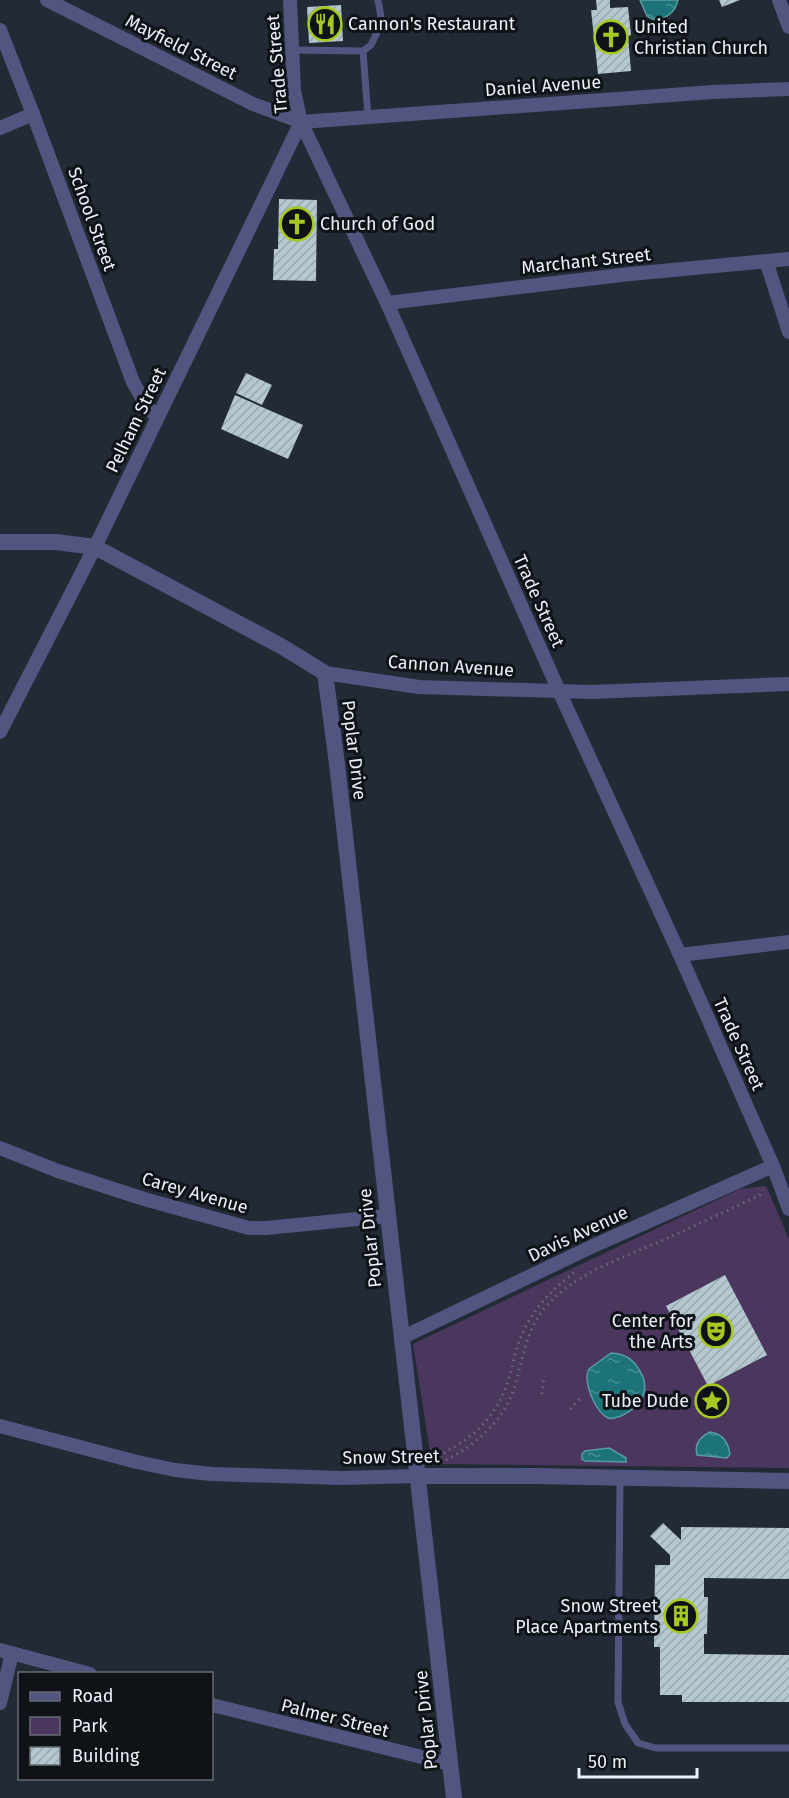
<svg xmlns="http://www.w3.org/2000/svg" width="789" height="1798" font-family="'Fira Sans',sans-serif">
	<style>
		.park { fill: #4b365e }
		.water { fill: url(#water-ripples); stroke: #5a999f; stroke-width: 1.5 }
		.building { fill: url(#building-hatch) }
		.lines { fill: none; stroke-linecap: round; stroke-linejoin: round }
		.path { stroke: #646c75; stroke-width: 3; stroke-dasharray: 1.5 4.5; stroke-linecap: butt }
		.service { stroke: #535581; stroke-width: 7 }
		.minor { stroke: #535581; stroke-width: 14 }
		.tertiary { stroke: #535581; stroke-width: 16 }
		.labels { text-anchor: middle; stroke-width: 6; stroke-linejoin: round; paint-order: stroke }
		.poi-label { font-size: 18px; fill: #eaf0f7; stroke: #0f1318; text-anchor: start }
		.street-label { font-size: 18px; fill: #eaf0f7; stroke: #0f1318 }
	</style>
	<defs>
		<pattern id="water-ripples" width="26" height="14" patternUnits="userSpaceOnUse" patternTransform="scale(1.5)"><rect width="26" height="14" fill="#1c7479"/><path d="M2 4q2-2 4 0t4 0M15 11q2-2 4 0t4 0" fill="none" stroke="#488f93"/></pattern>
		<pattern id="building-hatch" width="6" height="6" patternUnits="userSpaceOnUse" patternTransform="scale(1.5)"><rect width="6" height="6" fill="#b5c8d0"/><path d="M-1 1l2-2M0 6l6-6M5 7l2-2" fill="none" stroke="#99a8ae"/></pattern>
	</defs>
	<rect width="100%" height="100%" fill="#222b35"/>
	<path class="park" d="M 766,1186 L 789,1239 L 789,1468 L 432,1464 L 413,1344 L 740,1189 Z"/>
	<g class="water">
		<path d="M 640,0 L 678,0 C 675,13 667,18 654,20 L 647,16 Z"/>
		<path d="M 611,1353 C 623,1354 631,1357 638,1368 C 652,1388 643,1406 621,1416 C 617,1417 612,1420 608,1418 C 601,1415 596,1406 593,1400 C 589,1391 584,1378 589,1369 Z"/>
		<path d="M 710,1432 C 723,1434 728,1442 730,1454 L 727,1458 L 697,1455 C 694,1444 700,1437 710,1432 Z"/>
		<path d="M 609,1448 L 626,1458 L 626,1462 L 585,1461 L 582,1459 L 582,1454 L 585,1451 Z"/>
	</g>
	<g class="building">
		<path d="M 596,0 L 610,0 L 610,8 L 628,7 L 631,35 L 628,36 L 631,71 L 598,74 L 591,10 L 597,10 Z"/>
		<path d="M 719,0 L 740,0 L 722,7 Z"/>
		<path d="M 341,5 L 343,41 L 309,43 L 307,7 Z"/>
		<path d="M 279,199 L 317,200 L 316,281 L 273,280 L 274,249 L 278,249 Z"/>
		<path d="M 246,373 L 272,385 L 262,405 L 236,393 Z"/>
		<path d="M 235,395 L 303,425 L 288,459 L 221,429 Z"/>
		<path d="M 725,1275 L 767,1355 L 708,1386 L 666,1306 Z"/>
		<path d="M 663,1523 L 681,1540 L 681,1527 L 789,1528 L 789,1579 L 704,1578 L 704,1597 L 708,1597 L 707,1634 L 704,1634 L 704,1654 L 789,1655 L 789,1702 L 682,1702 L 682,1695 L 660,1695 L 660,1647 L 654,1647 L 655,1565 L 670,1565 L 670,1555 L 650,1536 Z"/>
	</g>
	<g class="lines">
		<g class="path">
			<path d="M 542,1394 L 544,1376"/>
			<path d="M 570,1409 L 582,1396"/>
			<path d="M 434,1460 C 444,1452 455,1447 465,1440 C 479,1431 491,1416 499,1402 C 508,1387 511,1371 515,1354 C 525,1319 545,1294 574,1273"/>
			<path d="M 446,1460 C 476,1445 506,1419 515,1385 C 523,1359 526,1331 544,1309 C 573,1274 620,1259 661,1241 C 694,1226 727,1211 760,1195 L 763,1190"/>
		</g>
		<g class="service">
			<path d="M 292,50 L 363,51 L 371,45 L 382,22 L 378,0"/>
			<path d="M 363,51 L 368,117"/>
			<path d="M 620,1478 L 618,1702 L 625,1724 L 638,1743 L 656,1748 L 789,1748"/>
		</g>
		<g class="minor">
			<path d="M 47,0 L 253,104 L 301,122 L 713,92 L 789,89"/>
			<path d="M 290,0 L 294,91 L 301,122 L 387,303 L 559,691 L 680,955 L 773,1166 L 789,1209"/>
			<path d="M 779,0 L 789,27"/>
			<path d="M 0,30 L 33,114 L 133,382 L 146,405 L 157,417"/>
			<path d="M 0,128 L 33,114"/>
			<path d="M 766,261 L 789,332"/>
			<path d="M 387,303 L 630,274 L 789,259"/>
			<path d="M 325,673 L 419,687 L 592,692 L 789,684"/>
			<path d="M 0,732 L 95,547 L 301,122"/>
			<path d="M 680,955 L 789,942"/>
			<path d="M 0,1148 L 58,1171 L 144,1199 L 249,1228 L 266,1228 L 388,1216"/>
			<path d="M 401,1338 L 593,1246 L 773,1166"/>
			<path d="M 0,1426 L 137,1462 L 175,1470 L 211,1474 L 342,1478 L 418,1476"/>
			<path d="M 0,1650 L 90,1674"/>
			<path d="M 0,1703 L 12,1653"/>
			<path d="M 212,1705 L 450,1764"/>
		</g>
		<g class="tertiary">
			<path d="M 0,542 L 56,542 L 95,547 L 281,646 L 325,673 L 337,764 L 454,1798"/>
			<path d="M 418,1476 L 535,1476 L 789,1481"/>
		</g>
	</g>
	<defs>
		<symbol id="restaurant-ring" viewBox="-11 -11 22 22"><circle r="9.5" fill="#0f1318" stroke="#a5c823" stroke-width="1.5"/><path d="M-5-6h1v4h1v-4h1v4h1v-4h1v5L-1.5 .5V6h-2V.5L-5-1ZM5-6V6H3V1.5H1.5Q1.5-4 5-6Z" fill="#a5c823"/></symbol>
		<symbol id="church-ring" viewBox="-11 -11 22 22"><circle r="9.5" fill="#0f1318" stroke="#a5c823" stroke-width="1.5"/><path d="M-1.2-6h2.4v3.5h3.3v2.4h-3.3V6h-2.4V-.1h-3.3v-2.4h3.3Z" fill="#a5c823"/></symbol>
		<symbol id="theatre-ring" viewBox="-11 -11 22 22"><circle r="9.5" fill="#0f1318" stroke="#a5c823" stroke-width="1.5"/><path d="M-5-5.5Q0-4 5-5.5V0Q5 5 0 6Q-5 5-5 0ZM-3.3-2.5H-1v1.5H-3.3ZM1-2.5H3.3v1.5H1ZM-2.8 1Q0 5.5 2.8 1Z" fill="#a5c823"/></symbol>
		<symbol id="sight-ring" viewBox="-11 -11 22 22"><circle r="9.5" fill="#0f1318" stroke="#a5c823" stroke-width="1.5"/><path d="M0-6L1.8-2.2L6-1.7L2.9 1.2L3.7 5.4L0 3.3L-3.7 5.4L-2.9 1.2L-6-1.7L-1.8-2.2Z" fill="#a5c823"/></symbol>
		<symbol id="building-ring" viewBox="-11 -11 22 22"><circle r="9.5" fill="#0f1318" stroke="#a5c823" stroke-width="1.5"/><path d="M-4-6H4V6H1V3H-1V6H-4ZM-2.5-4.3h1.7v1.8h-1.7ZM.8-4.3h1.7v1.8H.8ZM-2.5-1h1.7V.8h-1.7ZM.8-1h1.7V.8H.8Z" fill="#a5c823"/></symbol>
	</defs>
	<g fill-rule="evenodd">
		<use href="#restaurant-ring" x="306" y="5" width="38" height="38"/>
		<use href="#church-ring" x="592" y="18" width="38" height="38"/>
		<use href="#church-ring" x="278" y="205" width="38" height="38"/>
		<use href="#theatre-ring" x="697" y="1312" width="38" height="38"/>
		<use href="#sight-ring" x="693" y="1382" width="38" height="38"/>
		<use href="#building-ring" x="662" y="1597" width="38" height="38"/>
	</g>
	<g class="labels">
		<g class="poi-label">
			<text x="348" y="30">Cannon's Restaurant</text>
			<text x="634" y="33">United<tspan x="634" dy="21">Christian Church</tspan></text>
			<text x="320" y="230">Church of God</text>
			<text x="693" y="1327" text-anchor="end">Center for<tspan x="693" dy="21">the Arts</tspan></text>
			<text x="689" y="1407" text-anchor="end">Tube Dude</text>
			<text x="658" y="1612" text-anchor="end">Snow Street<tspan x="658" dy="21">Place Apartments</tspan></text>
		</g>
		<g class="street-label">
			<text transform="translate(181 47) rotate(27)" y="6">Mayfield Street</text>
			<text transform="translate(277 64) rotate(-95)" y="6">Trade Street</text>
			<text transform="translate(543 86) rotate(-4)" y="6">Daniel Avenue</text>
			<text transform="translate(92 219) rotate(70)" y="6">School Street</text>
			<text transform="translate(586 261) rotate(-6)" y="6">Marchant Street</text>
			<text transform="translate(136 420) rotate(-64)" y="6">Pelham Street</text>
			<text transform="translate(539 601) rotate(66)" y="6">Trade Street</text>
			<text transform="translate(451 666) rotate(4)" y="6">Cannon Avenue</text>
			<text transform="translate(354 750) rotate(83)" y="6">Poplar Drive</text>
			<text transform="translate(739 1044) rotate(66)" y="6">Trade Street</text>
			<text transform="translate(195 1193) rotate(16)" y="6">Carey Avenue</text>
			<text transform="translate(578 1234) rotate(-25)" y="6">Davis Avenue</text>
			<text transform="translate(370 1238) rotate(-96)" y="6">Poplar Drive</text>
			<text transform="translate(391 1457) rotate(-1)" y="6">Snow Street</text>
			<text transform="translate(335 1718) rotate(14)" y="6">Palmer Street</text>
			<text transform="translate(426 1720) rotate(-96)" y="6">Poplar Drive</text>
		</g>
	</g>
	<rect x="18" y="1672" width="195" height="108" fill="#0f1318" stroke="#676b71" stroke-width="1.5"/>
	<rect x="30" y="1692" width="30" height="9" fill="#535581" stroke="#676b71" stroke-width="1.5"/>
	<text x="72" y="1702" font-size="18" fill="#eaf0f7">Road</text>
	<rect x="30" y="1717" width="30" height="18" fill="#4b365e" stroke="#676b71" stroke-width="1.5"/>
	<text x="72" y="1732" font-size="18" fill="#eaf0f7">Park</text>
	<rect x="30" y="1747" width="30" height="18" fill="url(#building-hatch)" stroke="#676b71" stroke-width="1.5"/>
	<text x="72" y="1762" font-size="18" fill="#eaf0f7">Building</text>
	<path d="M579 1768v9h118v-9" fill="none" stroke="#eaf0f7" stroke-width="3"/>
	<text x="588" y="1768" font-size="18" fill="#eaf0f7" stroke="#0f1318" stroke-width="4.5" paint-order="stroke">50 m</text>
</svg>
